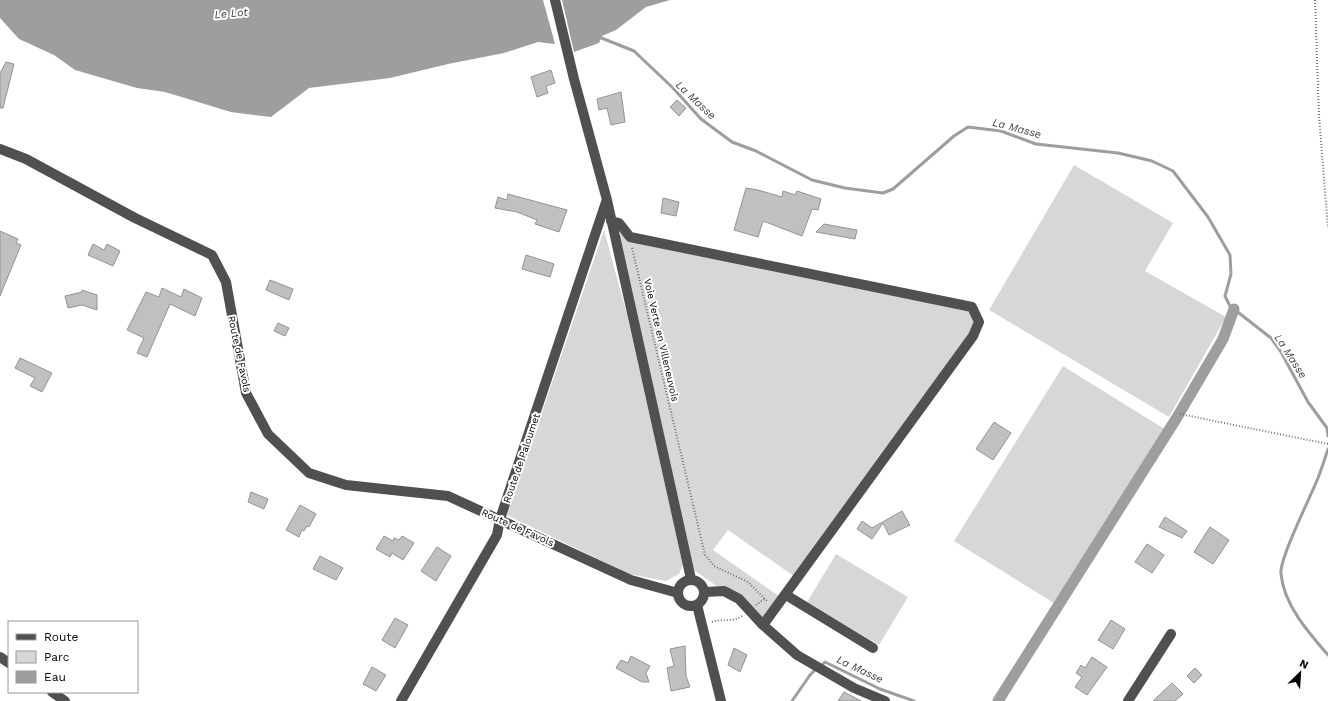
<svg xmlns="http://www.w3.org/2000/svg" width="1328" height="701" font-family="'Work Sans',sans-serif">
	<style>
		.green { fill: #d7d7d7 }
		.water { fill: #9e9e9e }
		.lines { fill: none; stroke-linecap: round; stroke-linejoin: round }
		.stream { stroke: #9e9e9e; stroke-width: 3 }
		.canal { stroke: #9e9e9e; stroke-width: 11 }
		.building { fill: #c0c0c0; stroke: #949494 }
		.path { stroke: #727272; stroke-width: 2; stroke-dasharray: 1 2; stroke-linecap: butt }
		.minor { stroke: #505050; stroke-width: 10 }
		.labels { text-anchor: middle; stroke-width: 4; stroke-linejoin: round; paint-order: stroke }
		.street-label { font-size: 10px; fill: #000; stroke: #fff }
		.water-label { font-size: 11px; font-style: italic; fill: #3f3f3f; stroke: #fff }
	</style>
	<rect width="100%" height="100%" fill="#fff"/>
	<g class="green">
		<path d="M 1074,165 L 1173,223 L 1145,271 L 1226,317 L 1169,417 L 989,310 Z"/>
		<path d="M 604,230 L 627,315 L 683,565 L 679,574 L 666,581 L 629,574 L 507,515 Z"/>
		<path d="M 614,233 L 972,307 L 979,322 L 798,579 L 728,530 L 713,550 L 783,599 L 763,625 L 724,591 L 689,567 Z"/>
		<path d="M 1063,366 L 1166,430 L 1057,605 L 954,541 Z"/>
		<path d="M 836,554 L 908,597 L 879,645 L 807,602 Z"/>
	</g>
	<g class="water">
		<path d="M 0,0 L 543,0 L 555,44 L 538,42 L 504,53 L 448,64 L 390,78 L 309,88 L 271,117 L 231,112 L 165,92 L 137,88 L 75,70 L 54,55 L 19,39 L 0,18 Z"/>
		<path d="M 562,0 L 670,0 L 646,7 L 616,30 L 602,36 L 599,43 L 574,52 Z"/>
	</g>
	<g class="lines">
		<g class="stream">
			<path d="M 599,37 L 634,51 L 673,88 L 701,119 L 732,142 L 756,151 L 812,180 L 845,188 L 883,193 L 893,189 L 954,136 L 968,127 L 1001,131 L 1036,144 L 1118,153 L 1152,161 L 1173,171 L 1208,217 L 1230,255 L 1231,274 L 1225,296 L 1230,306 L 1271,338 L 1281,352 L 1308,402 L 1327,428 L 1328,436"/>
			<path d="M 1328,449 C 1325,458 1322,468 1318,478 C 1311,496 1279,559 1281,574 C 1284,605 1308,632 1328,655"/>
			<path d="M 821,666 L 825,662 L 880,689 L 914,701"/>
			<path d="M 792,701 L 810,675 L 816,669"/>
		</g>
		<path class="canal" d="M 998,701 L 1176,419 L 1223,339 L 1234,309"/>
	</g>
	<g class="building">
		<path d="M 6,62 L 14,64 L 3,108 L 0,108 L 0,73 Z"/>
		<path d="M 551,70 L 555,83 L 546,86 L 548,93 L 537,97 L 531,77 Z"/>
		<path d="M 621,92 L 625,122 L 611,125 L 607,108 L 599,110 L 597,99 Z"/>
		<path d="M 677,100 L 686,108 L 679,116 L 670,107 Z"/>
		<path d="M 746,188 L 758,190 L 782,197 L 783,191 L 795,195 L 797,191 L 821,199 L 818,210 L 812,209 L 802,236 L 763,221 L 758,237 L 734,230 Z"/>
		<path d="M 508,194 L 567,210 L 559,232 L 535,224 L 537,220 L 517,212 L 495,208 L 498,197 L 507,200 Z"/>
		<path d="M 663,198 L 679,202 L 676,216 L 661,213 Z"/>
		<path d="M 824,224 L 857,230 L 855,239 L 816,232 Z"/>
		<path d="M 0,231 L 18,239 L 16,243 L 21,245 L 0,296 Z"/>
		<path d="M 93,244 L 104,250 L 107,244 L 120,251 L 113,266 L 88,255 Z"/>
		<path d="M 526,255 L 554,264 L 550,277 L 522,269 Z"/>
		<path d="M 270,280 L 293,289 L 289,300 L 266,290 Z"/>
		<path d="M 162,288 L 181,297 L 184,289 L 202,298 L 195,316 L 170,304 L 147,357 L 137,353 L 144,338 L 127,330 L 146,292 L 159,297 Z"/>
		<path d="M 82,290 L 97,295 L 97,310 L 82,305 L 68,308 L 65,296 L 82,292 Z"/>
		<path d="M 278,323 L 289,328 L 285,336 L 274,331 Z"/>
		<path d="M 20,358 L 52,373 L 42,392 L 30,386 L 35,378 L 15,368 Z"/>
		<path d="M 994,422 L 1011,433 L 993,460 L 976,449 Z"/>
		<path d="M 251,492 L 268,499 L 264,509 L 248,502 Z"/>
		<path d="M 300,505 L 316,514 L 309,527 L 307,526 L 304,531 L 302,530 L 299,537 L 286,530 Z"/>
		<path d="M 902,511 L 910,525 L 889,535 L 883,523 L 872,539 L 857,529 L 862,521 L 872,528 Z"/>
		<path d="M 1165,517 L 1187,531 L 1182,538 L 1159,527 Z"/>
		<path d="M 1210,527 L 1229,540 L 1213,564 L 1194,552 Z"/>
		<path d="M 384,536 L 393,541 L 394,538 L 399,540 L 402,536 L 414,543 L 403,560 L 392,553 L 390,557 L 376,549 Z"/>
		<path d="M 1147,544 L 1164,555 L 1152,573 L 1135,562 Z"/>
		<path d="M 437,547 L 451,556 L 436,581 L 421,571 Z"/>
		<path d="M 320,556 L 343,568 L 336,580 L 313,569 Z"/>
		<path d="M 395,618 L 408,625 L 395,648 L 382,640 Z"/>
		<path d="M 1111,620 L 1125,629 L 1113,649 L 1098,640 Z"/>
		<path d="M 685,646 L 686,676 L 690,687 L 671,691 L 667,668 L 674,666 L 670,649 Z"/>
		<path d="M 734,648 L 747,655 L 740,672 L 728,665 Z"/>
		<path d="M 631,656 L 650,666 L 646,673 L 649,682 L 642,682 L 616,668 L 621,660 L 628,663 Z"/>
		<path d="M 1092,657 L 1107,667 L 1087,695 L 1075,687 L 1082,677 L 1076,673 L 1081,665 L 1085,668 Z"/>
		<path d="M 372,667 L 386,675 L 376,691 L 363,684 Z"/>
		<path d="M 1195,668 L 1202,675 L 1194,683 L 1187,676 Z"/>
		<path d="M 1172,683 L 1183,694 L 1175,701 L 1153,701 Z"/>
		<path d="M 844,692 L 861,701 L 838,701 Z"/>
	</g>
	<g class="lines">
		<g class="path">
			<path d="M 1315,0 L 1319,116 L 1328,228"/>
			<path d="M 632,248 L 705,555 L 714,566 L 748,582 L 768,602"/>
			<path d="M 1180,414 L 1328,444"/>
			<path d="M 756,605 L 764,599"/>
			<path d="M 712,622 C 721,618 733,623 742,616"/>
		</g>
		<g class="minor">
			<path d="M 555,0 L 574,79 L 607,200 L 691,579"/>
			<path d="M 0,149 L 26,159 L 135,218 L 212,255 L 226,282 L 246,393 L 268,434 L 309,473 L 346,485 L 448,496 L 631,580 L 678,593"/>
			<path d="M 611,221 L 619,223 L 630,237 L 972,307 L 979,322 L 973,336 L 763,625"/>
			<circle cx="691" cy="593" r="13"/>
			<path d="M 705,592 L 724,591 L 739,599 L 763,625 L 797,655 L 854,688 L 885,701"/>
			<path d="M 786,595 L 873,648"/>
			<path d="M 697,605 L 721,701"/>
			<path d="M 0,657 L 9,663"/>
			<path d="M 52,692 L 65,701"/>
			<path d="M 401,701 L 497,535 L 500,519 L 606,202"/>
			<path d="M 1128,701 L 1171,634"/>
		</g>
	</g>
	<g class="labels">
		<g class="street-label">
			<text transform="translate(662 340) rotate(77)" y="4">Voie Verte en Villeneuvois</text>
			<text transform="translate(240 354) rotate(78)" y="4">Route de Favols</text>
			<text transform="translate(521 458) rotate(-71)" y="4">Route de Paloumet</text>
			<text transform="translate(518 527) rotate(24)" y="4">Route de Favols</text>
		</g>
		<g class="water-label">
			<text transform="translate(231 13) rotate(-5)" y="4">Le Lot</text>
			<text transform="translate(696 100) rotate(43)" y="4">La Masse</text>
			<text transform="translate(1017 128) rotate(15)" y="4">La Masse</text>
			<text transform="translate(1291 356) rotate(57)" y="4">La Masse</text>
			<text transform="translate(860 669) rotate(25)" y="4">La Masse</text>
		</g>
	</g>
	<rect x="8" y="621" width="130" height="72" fill="#ffffff" stroke="#999999"/>
	<rect x="16" y="634" width="20" height="6" fill="#505050" stroke="#999999"/>
	<text x="44" y="641" font-size="12" fill="#000000">Route</text>
	<rect x="16" y="651" width="20" height="12" fill="#d7d7d7" stroke="#999999"/>
	<text x="44" y="661" font-size="12" fill="#000000">Parc</text>
	<rect x="16" y="671" width="20" height="12" fill="#9e9e9e" stroke="#999999"/>
	<text x="44" y="681" font-size="12" fill="#000000">Eau</text>
	<g transform="translate(1300 673) rotate(25)" stroke="#ffffff" stroke-width="3" paint-order="stroke">
	<path d="M0-3L7 15L0 10L-7 15Z" fill="#000000"/>
	<text y="-6" font-size="11" font-weight="bold" text-anchor="middle" fill="#000000">N</text>
	</g>
</svg>
